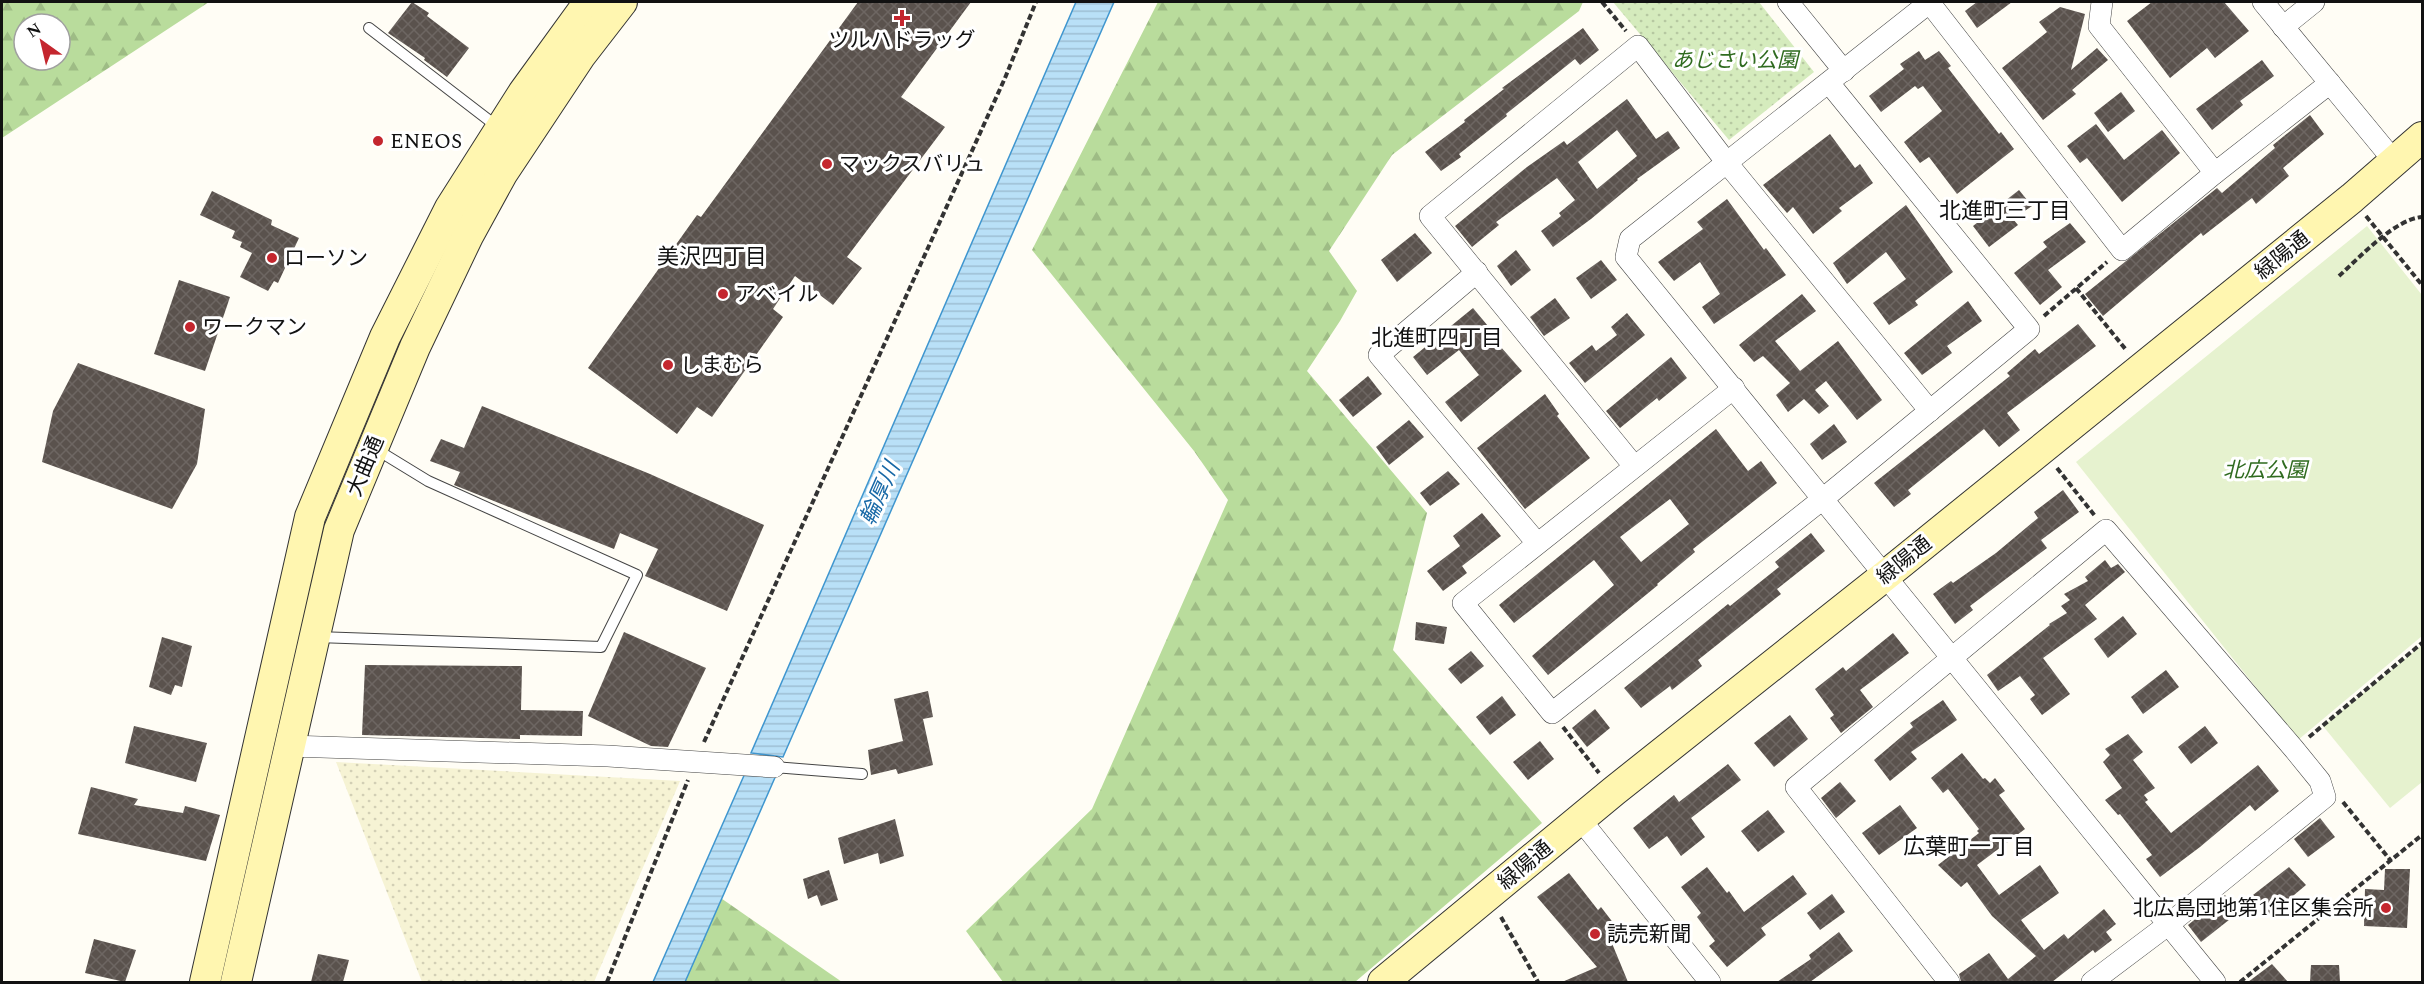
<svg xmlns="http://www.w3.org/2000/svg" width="2424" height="984" font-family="Spectral,'Noto Sans JP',serif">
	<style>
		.farmland { fill: url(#farmland-dots) }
		.forest { fill: url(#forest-firs); fill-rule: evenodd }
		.park { fill: url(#park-dots) }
		.pitch { fill: #e6f2cf }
		.water { fill: url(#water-rules); stroke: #3f96cf; stroke-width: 1.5 }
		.building { fill: url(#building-cross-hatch); fill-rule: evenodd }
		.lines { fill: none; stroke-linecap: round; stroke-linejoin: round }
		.lane-casing { stroke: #444; stroke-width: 12 }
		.street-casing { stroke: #444; stroke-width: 22 }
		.secondary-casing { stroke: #333; stroke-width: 32 }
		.path { stroke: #333; stroke-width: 4; stroke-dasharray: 6 3; stroke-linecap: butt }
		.lane { stroke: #fff; stroke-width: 10 }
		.street { stroke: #fff; stroke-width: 21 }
		.secondary { stroke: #fff6b0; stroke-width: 30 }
		.poi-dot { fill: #c4262e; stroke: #fff; stroke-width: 2 }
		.labels { text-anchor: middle; stroke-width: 6; stroke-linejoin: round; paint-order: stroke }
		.poi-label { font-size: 21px; fill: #111; stroke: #fff; text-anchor: start }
		.park-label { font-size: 21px; font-style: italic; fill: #2f6b1f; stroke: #fff }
		.street-label { font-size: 21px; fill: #111; stroke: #fff }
		.neighbourhood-label { font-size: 22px; fill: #111; stroke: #fff }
		.water-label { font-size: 22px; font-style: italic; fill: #1768a6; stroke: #fff }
	</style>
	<defs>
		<pattern id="farmland-dots" width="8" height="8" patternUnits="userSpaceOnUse" patternTransform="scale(1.5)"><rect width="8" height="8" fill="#f6f3d4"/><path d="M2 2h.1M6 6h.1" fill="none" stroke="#d2cfb5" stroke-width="1.8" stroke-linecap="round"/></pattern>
		<pattern id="forest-firs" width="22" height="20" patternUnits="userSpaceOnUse" patternTransform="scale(1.5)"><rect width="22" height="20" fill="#b9dc9c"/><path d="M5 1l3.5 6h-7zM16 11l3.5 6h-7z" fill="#9ebc85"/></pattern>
		<pattern id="park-dots" width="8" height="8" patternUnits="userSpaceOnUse" patternTransform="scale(1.5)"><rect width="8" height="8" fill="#d5ebbd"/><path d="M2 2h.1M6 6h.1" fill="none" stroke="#b6c8a1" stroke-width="1.8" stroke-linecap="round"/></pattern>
		<pattern id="water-rules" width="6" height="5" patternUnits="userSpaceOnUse" patternTransform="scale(1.5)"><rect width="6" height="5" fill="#b9e0f7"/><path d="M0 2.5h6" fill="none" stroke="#9ebfd3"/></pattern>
		<pattern id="building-cross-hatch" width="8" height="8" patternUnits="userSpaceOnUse" patternTransform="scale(1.5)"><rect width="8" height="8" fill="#5a524d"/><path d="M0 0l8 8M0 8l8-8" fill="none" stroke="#6d6662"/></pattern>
	</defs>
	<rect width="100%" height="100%" fill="#fffdf5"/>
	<path class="farmland" d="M 336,762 L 680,781 L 594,982 L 422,982 Z"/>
	<g class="forest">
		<path d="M 2,2 L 209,2 L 2,138 ZM 24,24 L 60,24 L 60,60 L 24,60 Z"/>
		<path d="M 1158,2 L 1583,2 L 1579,11 L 1392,155 L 1329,251 L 1357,291 L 1340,321 L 1307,371 L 1427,513 L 1393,650 L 1542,823 L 1355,982 L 1003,982 L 966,931 L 1092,809 L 1228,500 L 1194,451 L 1032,250 Z"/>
		<path d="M 715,894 L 842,982 L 676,982 Z"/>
	</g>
	<path class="park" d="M 1613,2 L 1759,2 L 1814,72 L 1729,140 Z"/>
	<g class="pitch">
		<path d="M 2367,226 L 2422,295 L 2422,636 L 2298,740 L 2076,462 Z"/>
		<path d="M 2422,645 L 2422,782 L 2390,808 L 2323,726 Z"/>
	</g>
	<g class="water">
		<path d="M 1076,2 L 1114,2 L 783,757 L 751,753 Z"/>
		<path d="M 746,771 L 777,773 L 685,982 L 653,982 Z"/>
	</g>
	<g class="building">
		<path d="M 412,2 L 429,13 L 427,16 L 469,48 L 447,77 L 424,60 L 425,58 L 388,33 Z"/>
		<path d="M 858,2 L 971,2 L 901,97 L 945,127 L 847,257 L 862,268 L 833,305 L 795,276 L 773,309 L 783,317 L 712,417 L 697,407 L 677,434 L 588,368 L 697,215 L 701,217 Z"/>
		<path d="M 1977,2 L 2012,2 L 1977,28 L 1965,11 Z"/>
		<path d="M 2152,2 L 2224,2 L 2249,31 L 2215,58 L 2207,48 L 2170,78 L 2127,21 Z"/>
		<path d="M 2060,7 L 2085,14 L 2071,70 L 2097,48 L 2108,60 L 2072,90 L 2076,94 L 2043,120 L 2002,68 L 2047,32 L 2039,22 Z"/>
		<path d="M 1583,28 L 1599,50 L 1580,65 L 1575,59 L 1506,114 L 1507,116 L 1459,154 L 1461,157 L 1441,171 L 1425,152 L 1465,122 L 1464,120 L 1504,89 L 1502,88 Z"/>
		<path d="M 1919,51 L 1925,60 L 1939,51 L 1951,66 L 1948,68 L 1999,134 L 2001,132 L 2014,149 L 1957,194 L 1929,157 L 1920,163 L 1904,142 L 1942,111 L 1923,86 L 1918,89 L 1915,86 L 1881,112 L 1869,96 L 1904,69 L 1900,64 Z"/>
		<path d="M 2262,60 L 2274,76 L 2240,101 L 2243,105 L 2212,130 L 2196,109 Z"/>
		<path d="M 2121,92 L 2135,111 L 2108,132 L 2094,113 Z"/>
		<path d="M 1627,99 L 1656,139 L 1668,131 L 1680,148 L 1637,179 L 1638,180 L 1591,219 L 1553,247 L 1541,231 L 1561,216 L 1559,213 L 1575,200 L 1557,178 L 1496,222 L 1499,225 L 1472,247 L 1455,226 L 1527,167 L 1564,141 L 1567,145 ZM 1617,130 L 1637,156 L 1597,189 L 1578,162 Z"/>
		<path d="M 2310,115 L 2324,134 L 2283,168 L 2289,176 L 2256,204 L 2252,198 L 2203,236 L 2201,233 L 2103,316 L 2085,294 L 2217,188 L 2222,193 L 2275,148 L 2273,145 Z"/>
		<path d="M 2096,124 L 2124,160 L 2162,130 L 2180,153 L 2122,202 L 2087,158 L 2080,163 L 2067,146 Z"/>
		<path d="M 1830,134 L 1855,168 L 1860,164 L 1873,183 L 1839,208 L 1842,211 L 1813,234 L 1793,207 L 1787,213 L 1763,185 Z"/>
		<path d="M 2019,190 L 2032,206 L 2013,219 L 2018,225 L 1989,247 L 1973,226 Z"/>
		<path d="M 212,191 L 272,220 L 271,225 L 299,238 L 278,283 L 274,281 L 268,291 L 240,277 L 252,253 L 240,247 L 242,242 L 232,238 L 235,231 L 200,215 Z"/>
		<path d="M 1727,199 L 1764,250 L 1766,248 L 1786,275 L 1714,324 L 1702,307 L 1720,294 L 1700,262 L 1674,281 L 1658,262 L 1703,229 L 1697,222 Z"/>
		<path d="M 1906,205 L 1953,272 L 1915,301 L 1918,305 L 1889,325 L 1873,303 L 1906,279 L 1886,252 L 1847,284 L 1833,263 Z"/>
		<path d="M 2070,223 L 2086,242 L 2048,270 L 2062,287 L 2040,305 L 2014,273 L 2047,247 L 2043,242 Z"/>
		<path d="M 1415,233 L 1432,253 L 1397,282 L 1381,260 Z"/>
		<path d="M 1516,250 L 1531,270 L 1511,286 L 1497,266 Z"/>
		<path d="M 1601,260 L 1617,280 L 1591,299 L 1576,278 Z"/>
		<path d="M 179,280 L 230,297 L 205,371 L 154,354 Z"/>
		<path d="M 1802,294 L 1816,311 L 1775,341 L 1800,371 L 1838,341 L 1882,400 L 1857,420 L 1826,381 L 1815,390 L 1829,406 L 1819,414 L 1804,399 L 1788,412 L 1776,395 L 1790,383 L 1763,356 L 1754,362 L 1739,345 Z"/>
		<path d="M 1555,298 L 1570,318 L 1544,336 L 1530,317 Z"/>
		<path d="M 1968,301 L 1982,321 L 1947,346 L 1952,353 L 1922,375 L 1904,353 Z"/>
		<path d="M 1473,308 L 1488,326 L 1485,329 L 1522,371 L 1461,422 L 1445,402 L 1479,375 L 1459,350 L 1427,375 L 1413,357 Z"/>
		<path d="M 1627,313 L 1645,335 L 1585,383 L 1569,363 L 1592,345 L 1596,351 L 1617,335 L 1611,327 Z"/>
		<path d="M 2078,324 L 2096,346 L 2007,413 L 2020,430 L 1999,447 L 1984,429 L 1908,490 L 1911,494 L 1894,507 L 1874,483 L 2010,376 L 2007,373 L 2035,349 L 2039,354 Z"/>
		<path d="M 1671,357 L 1687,378 L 1659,401 L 1657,398 L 1620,428 L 1606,411 Z"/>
		<path d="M 78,363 L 205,409 L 197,464 L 172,509 L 42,462 L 53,411 Z"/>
		<path d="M 1368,376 L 1382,394 L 1353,417 L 1339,400 Z"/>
		<path d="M 1545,394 L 1559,414 L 1557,416 L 1590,458 L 1525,509 L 1477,448 Z"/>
		<path d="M 482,406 L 650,474 L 764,525 L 727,611 L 645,576 L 658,549 L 620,533 L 614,549 L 454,485 L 460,472 L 430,461 L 441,439 L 464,448 Z"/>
		<path d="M 1409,420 L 1424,437 L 1389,465 L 1376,447 Z"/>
		<path d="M 1834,424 L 1847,442 L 1822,460 L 1810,444 Z"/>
		<path d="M 1716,429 L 1748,471 L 1761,461 L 1777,483 L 1693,549 L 1695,552 L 1657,584 L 1658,585 L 1548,675 L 1532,656 L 1614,585 L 1594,560 L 1514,623 L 1499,605 ZM 1670,499 L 1689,524 L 1641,562 L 1620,537 Z"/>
		<path d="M 1448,471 L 1460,484 L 1430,506 L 1420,493 Z"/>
		<path d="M 2063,490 L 2079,512 L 2041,540 L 2047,548 L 1970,606 L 1973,610 L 1955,624 L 1933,594 L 1951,581 L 1953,583 L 1996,553 L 2038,518 L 2034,512 Z"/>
		<path d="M 1482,513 L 1501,536 L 1462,566 L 1467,573 L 1443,591 L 1427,571 L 1460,546 L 1453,536 Z"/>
		<path d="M 1811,533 L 1825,551 L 1777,589 L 1781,594 L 1698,660 L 1702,666 L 1672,690 L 1670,686 L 1641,708 L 1624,688 L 1728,604 L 1730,606 L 1779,567 L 1775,562 Z"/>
		<path d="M 2105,560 L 2111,568 L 2118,564 L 2125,572 L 2085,605 L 2097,619 L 2043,658 L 2070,694 L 2042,715 L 2030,699 L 2035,695 L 2020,676 L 1998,691 L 1987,675 L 2050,625 L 2049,624 L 2067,613 L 2061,606 L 2070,600 L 2064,594 L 2088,581 L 2085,577 Z"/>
		<path d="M 2123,616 L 2137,634 L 2108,658 L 2094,639 Z"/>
		<path d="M 1416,622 L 1447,627 L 1444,644 L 1415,640 Z"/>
		<path d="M 624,632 L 706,668 L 668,747 L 651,746 L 588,716 Z"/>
		<path d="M 1893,633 L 1909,653 L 1860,690 L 1873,707 L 1841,733 L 1830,718 L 1834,715 L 1815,689 L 1843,667 L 1846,671 Z"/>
		<path d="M 162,637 L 192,646 L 182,687 L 175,685 L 171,695 L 149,687 Z"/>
		<path d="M 1471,651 L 1484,666 L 1461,684 L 1448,669 Z"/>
		<path d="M 365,665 L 522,666 L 521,710 L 583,711 L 582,736 L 520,735 L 520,739 L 362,735 Z"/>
		<path d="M 2166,670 L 2179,687 L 2143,714 L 2131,697 Z"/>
		<path d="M 928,691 L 933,717 L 923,719 L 933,765 L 898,774 L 896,769 L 871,775 L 868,750 L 903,741 L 894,699 Z"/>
		<path d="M 1502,696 L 1516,715 L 1490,735 L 1476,717 Z"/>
		<path d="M 1943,700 L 1957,720 L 1911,752 L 1917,759 L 1890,781 L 1874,760 L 1913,727 L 1910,723 Z"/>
		<path d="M 1595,709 L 1610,728 L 1587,747 L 1572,728 Z"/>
		<path d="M 1790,715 L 1808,739 L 1774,767 L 1754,743 Z"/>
		<path d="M 134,726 L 207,743 L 196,782 L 125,763 Z"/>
		<path d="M 2205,726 L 2218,743 L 2191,764 L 2178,747 Z"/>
		<path d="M 2128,734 L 2143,752 L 2133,760 L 2155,788 L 2144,795 L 2148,800 L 2145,802 L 2171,833 L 2258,765 L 2279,791 L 2255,811 L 2250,805 L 2200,847 L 2160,877 L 2146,859 L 2152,855 L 2120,814 L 2118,815 L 2105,800 L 2122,788 L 2103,762 L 2110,755 L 2105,749 Z"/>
		<path d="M 1540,741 L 1554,759 L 1528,780 L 1513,762 Z"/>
		<path d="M 1962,753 L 1983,779 L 1985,778 L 1990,783 L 1995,778 L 2005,791 L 1999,795 L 2025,829 L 1977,865 L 1999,895 L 2040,865 L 2059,893 L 2021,920 L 2044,950 L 2064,934 L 2068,939 L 2104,909 L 2116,924 L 2106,932 L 2112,940 L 2095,953 L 2093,950 L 2052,982 L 1961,982 L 1959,974 L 1989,953 L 2008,979 L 2036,956 L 1992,916 L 1967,882 L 1961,887 L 1938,865 L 1979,833 L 1977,831 L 1979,829 L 1948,789 L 1943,793 L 1931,778 Z"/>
		<path d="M 1728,764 L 1741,780 L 1691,818 L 1705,837 L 1681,856 L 1667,836 L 1649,849 L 1633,828 L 1674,795 L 1679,802 Z"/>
		<path d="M 1840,782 L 1856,801 L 1836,818 L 1821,798 Z"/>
		<path d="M 91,787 L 138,799 L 134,805 L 183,813 L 185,806 L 220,815 L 206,861 L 78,834 Z"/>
		<path d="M 1900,805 L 1917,828 L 1879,855 L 1862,833 Z"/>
		<path d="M 1768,810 L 1785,832 L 1758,852 L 1741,831 Z"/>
		<path d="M 2320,818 L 2335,837 L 2308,857 L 2294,839 Z"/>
		<path d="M 895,819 L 904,856 L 880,864 L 878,853 L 844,864 L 838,838 Z"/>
		<path d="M 1707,867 L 1727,893 L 1729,891 L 1744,912 L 1793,875 L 1807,894 L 1761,928 L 1766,935 L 1727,967 L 1709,946 L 1715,941 L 1697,917 L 1701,913 L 1681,887 Z"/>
		<path d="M 2289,867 L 2306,885 L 2270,915 L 2253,895 Z"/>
		<path d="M 2385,869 L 2410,869 L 2407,928 L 2364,926 L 2365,889 L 2384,890 Z"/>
		<path d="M 829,870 L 838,900 L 821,906 L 817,895 L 808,899 L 803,879 Z"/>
		<path d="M 1569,873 L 1598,910 L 1601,907 L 1621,933 L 1611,941 L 1628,982 L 1562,982 L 1597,967 L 1537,897 Z"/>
		<path d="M 1832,894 L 1845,912 L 1820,930 L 1807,913 Z"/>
		<path d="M 2225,895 L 2239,912 L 2201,942 L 2188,925 Z"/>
		<path d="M 1839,932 L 1853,951 L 1810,982 L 1777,982 L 1811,959 L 1809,955 Z"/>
		<path d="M 94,939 L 136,950 L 125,982 L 85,973 Z"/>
		<path d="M 318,954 L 349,960 L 343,982 L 311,982 Z"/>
		<path d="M 2272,964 L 2288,982 L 2248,982 Z"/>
		<path d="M 2311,965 L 2339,965 L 2340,982 L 2310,982 Z"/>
	</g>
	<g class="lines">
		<defs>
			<g id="lane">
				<path d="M 369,28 L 499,128"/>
				<path d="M 317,637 L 601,647 L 637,575 L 428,481 L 374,448"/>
				<path d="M 774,767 L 862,774"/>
			</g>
			<g id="street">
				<path d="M 1788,2 L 1844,71"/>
				<path d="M 1929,2 L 2122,250 L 2215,173 L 2330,83"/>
				<path d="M 1930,2 L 1630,239 L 1626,257 L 2215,982"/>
				<path d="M 2102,2 L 2099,26 L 2215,173"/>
				<path d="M 2263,2 L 2394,161"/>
				<path d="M 2283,27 L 2314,2"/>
				<path d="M 1477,272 L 1379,355 L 1537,543"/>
				<path d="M 1734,388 L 1463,603 L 1552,713 L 1824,498 L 2029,329 L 1829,83"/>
				<path d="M 1634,466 L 1430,216 L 1638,46 L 1727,163 L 1930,411"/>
				<path d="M 289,746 L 608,756 L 774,767"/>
				<path d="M 1580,819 L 1710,982"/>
				<path d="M 1949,982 L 1796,787 L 2106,530 L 2294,749 L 2320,781 L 2325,797 L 2169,924 L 2092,982"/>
			</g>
			<g id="secondary">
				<path d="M 205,982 L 310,517 L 385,337 L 450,208 L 523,93 L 589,2"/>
				<path d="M 236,982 L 339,530 L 415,347 L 468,236 L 502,174 L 581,55 L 622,2"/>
				<path d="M 1383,982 L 1614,791 L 1886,575 L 2352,198 L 2422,137"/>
			</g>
		</defs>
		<use href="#lane" class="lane-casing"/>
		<use href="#street" class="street-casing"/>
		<use href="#secondary" class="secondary-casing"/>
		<g class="path">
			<path d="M 1602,2 L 1626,31"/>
			<path d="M 2366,216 L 2422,285"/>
			<path d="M 2339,276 C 2360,257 2395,219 2422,217"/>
			<path d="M 2076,288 L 2127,351"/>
			<path d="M 2044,316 L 2107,262"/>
			<path d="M 2057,468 L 2095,516"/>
			<path d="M 1563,727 L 1599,773"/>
			<path d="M 2309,737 L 2422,643"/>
			<path d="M 704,742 L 1005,78 L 1036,2"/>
			<path d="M 2343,802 L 2391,861"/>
			<path d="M 1501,917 L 1538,982"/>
			<path d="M 607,982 L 688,780"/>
			<path d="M 2240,982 L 2422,835"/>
		</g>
		<use href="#lane" class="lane"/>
		<use href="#street" class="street"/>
		<use href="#secondary" class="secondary"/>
	</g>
	<g class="poi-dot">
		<path d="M899 9h6v6h6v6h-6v6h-6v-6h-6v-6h6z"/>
		<circle cx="378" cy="141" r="6"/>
		<circle cx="827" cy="164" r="6"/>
		<circle cx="272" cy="258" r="6"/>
		<circle cx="723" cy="294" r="6"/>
		<circle cx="190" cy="327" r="6"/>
		<circle cx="668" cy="365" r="6"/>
		<circle cx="2386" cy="908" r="6"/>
		<circle cx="1595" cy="934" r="6"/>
	</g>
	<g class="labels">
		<g class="poi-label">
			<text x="902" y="47" text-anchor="middle">ツルハドラッグ</text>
			<text x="390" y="148">ENEOS</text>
			<text x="839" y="171">マックスバリュ</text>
			<text x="284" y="265">ローソン</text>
			<text x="735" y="301">アベイル</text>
			<text x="202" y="334">ワークマン</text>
			<text x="680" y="372">しまむら</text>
			<text x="2374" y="915" text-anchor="end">北広島団地第1住区集会所</text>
			<text x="1607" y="941">読売新聞</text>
		</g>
		<g class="park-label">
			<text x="1735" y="67">あじさい公園</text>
			<text x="2265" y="477">北広公園</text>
		</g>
		<g class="street-label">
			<text transform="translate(2282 255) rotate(-39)" y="7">緑陽通</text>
			<text transform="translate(365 466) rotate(-67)" y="7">大曲通</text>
			<text transform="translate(1904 560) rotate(-39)" y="7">緑陽通</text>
			<text transform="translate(1525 865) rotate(-40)" y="7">緑陽通</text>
		</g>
		<g class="neighbourhood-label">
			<text x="2005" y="218">北進町三丁目</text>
			<text x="712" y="264">美沢四丁目</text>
			<text x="1437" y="345">北進町四丁目</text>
			<text x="1969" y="854">広葉町一丁目</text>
		</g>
		<g class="water-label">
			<text transform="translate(879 493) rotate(-66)" y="8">輪厚川</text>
		</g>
	</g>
	<rect width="2424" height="984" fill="none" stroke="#111111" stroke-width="6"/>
	<g transform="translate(42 42) rotate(326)"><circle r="28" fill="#ffffff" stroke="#a0a0a0" stroke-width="1.5"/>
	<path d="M0-4.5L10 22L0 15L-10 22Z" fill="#c4262e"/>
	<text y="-9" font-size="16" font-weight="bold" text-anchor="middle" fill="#111111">N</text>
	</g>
</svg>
